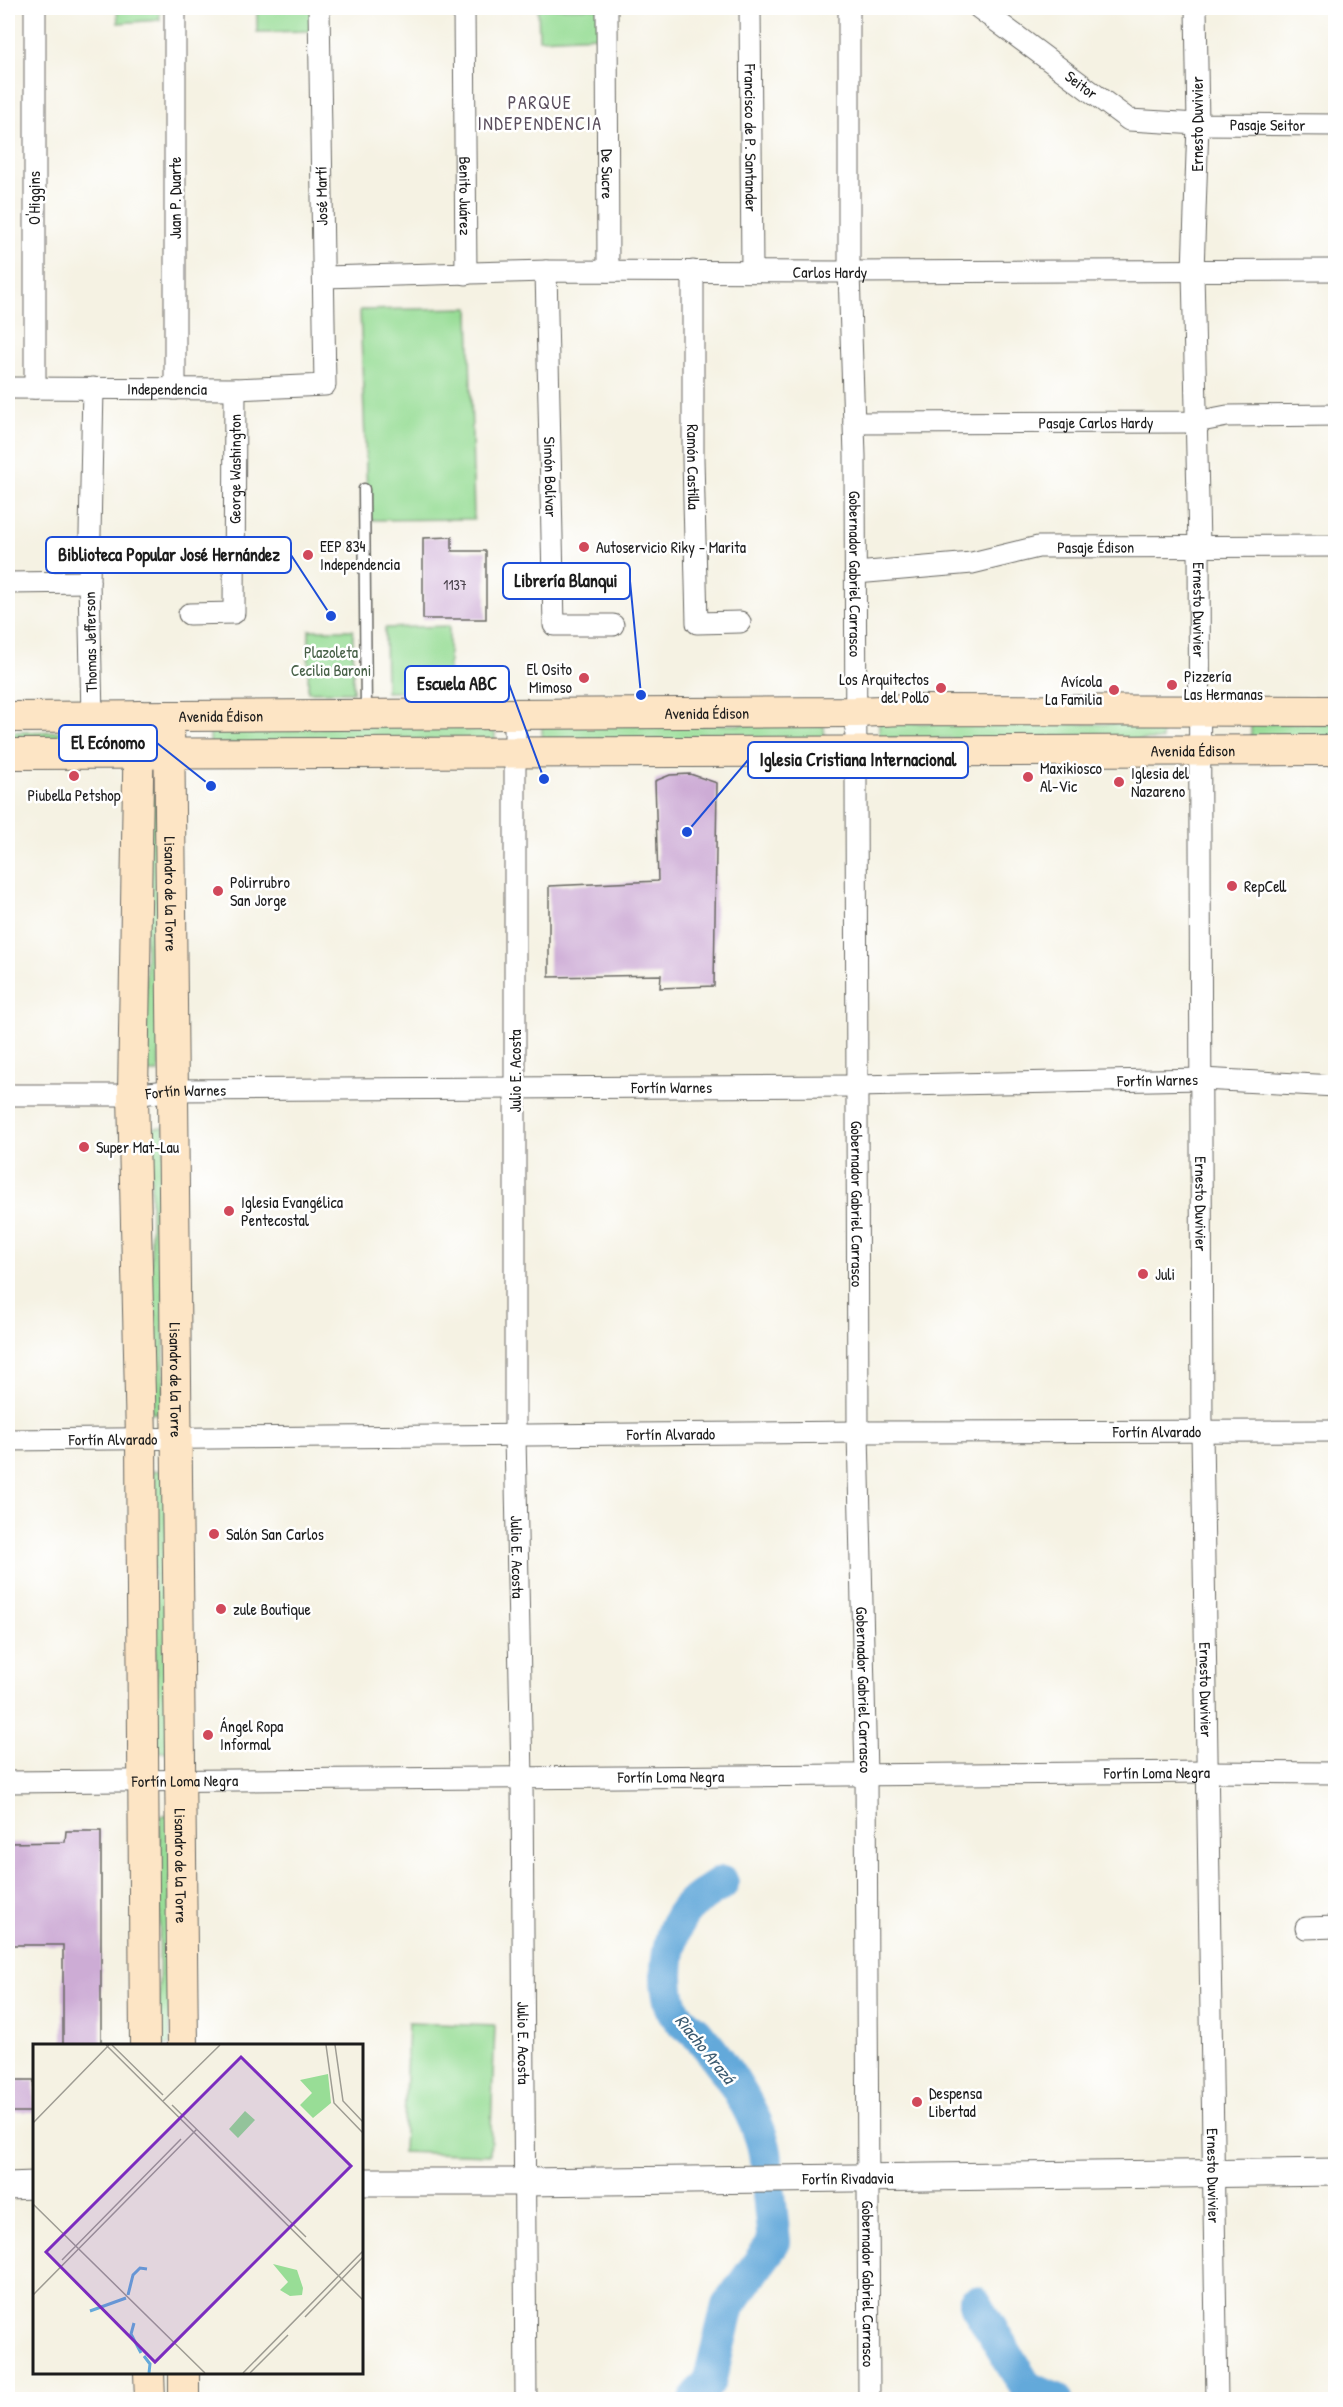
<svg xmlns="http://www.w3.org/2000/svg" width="1343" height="2407" font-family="'Patrick Hand',sans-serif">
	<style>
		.green { fill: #98dd96; stroke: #5a7c59; stroke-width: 1.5 }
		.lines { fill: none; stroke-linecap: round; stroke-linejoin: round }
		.river { stroke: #64a9da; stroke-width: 34 }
		.building { fill: #cdacd5 }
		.service-casing { stroke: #686762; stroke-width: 13 }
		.minor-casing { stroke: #686762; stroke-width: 23 }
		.tertiary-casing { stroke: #686762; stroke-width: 29 }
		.secondary-casing { stroke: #686762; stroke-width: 32 }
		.service { stroke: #fff; stroke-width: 10 }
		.minor { stroke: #fff; stroke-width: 21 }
		.tertiary { stroke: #fff; stroke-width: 27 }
		.secondary { stroke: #fde5c5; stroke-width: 30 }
		.poi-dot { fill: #d1495b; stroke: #fff; stroke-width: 2 }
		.labels { text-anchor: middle; stroke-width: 5; stroke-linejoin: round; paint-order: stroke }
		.number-label { font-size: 14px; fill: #48404a }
		.street-label { font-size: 16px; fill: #1c1c1c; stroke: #fff }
		.poi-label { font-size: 16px; fill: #1c1c1c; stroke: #fff; text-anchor: start }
		.park-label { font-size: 16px; fill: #476047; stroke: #fff }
		.neighbourhood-label { font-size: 18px; letter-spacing: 1.5px; fill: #5a4e5d; stroke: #fff }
		.water-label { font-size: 18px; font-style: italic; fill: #3c5b71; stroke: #fff }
		.inset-river { fill: none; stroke: #64a9da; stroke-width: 3 }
		.inset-road { fill: none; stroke: #9e9c93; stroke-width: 1.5 }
		.view { fill: #7b2cbf; fill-opacity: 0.15; stroke: #7b2cbf; stroke-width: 3 }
		.inset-edge { fill: none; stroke: #1c1c1c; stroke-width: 3 }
		.leader { fill: none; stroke: #1d4ed8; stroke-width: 2 }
		.callout-dot { fill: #1d4ed8; stroke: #fff; stroke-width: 2 }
		.callout { fill: #fff; stroke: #1d4ed8; stroke-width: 2 }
		.callout-label { font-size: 18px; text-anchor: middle; font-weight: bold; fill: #1c1c1c }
	</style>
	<rect width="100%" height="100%" fill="#fff"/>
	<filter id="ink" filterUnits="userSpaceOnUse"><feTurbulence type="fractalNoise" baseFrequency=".0167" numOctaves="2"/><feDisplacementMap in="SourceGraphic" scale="12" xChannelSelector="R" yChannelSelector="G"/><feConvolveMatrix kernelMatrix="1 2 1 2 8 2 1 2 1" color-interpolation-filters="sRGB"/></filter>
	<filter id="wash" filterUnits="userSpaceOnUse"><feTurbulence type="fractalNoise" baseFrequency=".008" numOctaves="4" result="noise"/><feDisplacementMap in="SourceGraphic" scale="24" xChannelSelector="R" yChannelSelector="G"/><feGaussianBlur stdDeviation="1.35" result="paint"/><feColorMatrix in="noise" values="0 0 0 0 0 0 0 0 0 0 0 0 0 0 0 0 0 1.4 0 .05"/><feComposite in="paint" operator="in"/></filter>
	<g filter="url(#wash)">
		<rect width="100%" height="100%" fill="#f5f2e3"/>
		<g class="green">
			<path d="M 117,8 L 159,8 L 160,20 L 118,23 Z"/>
			<path d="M 257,8 L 314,8 L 315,31 L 257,32 Z"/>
			<path d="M 538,8 L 598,8 L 599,36 L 539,39 Z"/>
			<path d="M 469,308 L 474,519 L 368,520 L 360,310 Z"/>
			<path d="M 449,626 L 449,691 L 386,692 L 385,628 Z"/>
			<path d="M 309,630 L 353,630 L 353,692 L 308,692 Z"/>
			<path d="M 879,723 L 1162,724 L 1162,740 L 879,738 Z"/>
			<path d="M 1335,723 L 1335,739 L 1251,739 L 1251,724 Z"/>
			<path d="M 495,724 L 495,740 L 210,744 L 210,729 Z"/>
			<path d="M 542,724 L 824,725 L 825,741 L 542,739 Z"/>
			<path d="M 102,731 L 102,746 L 8,746 L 8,732 Z"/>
			<path d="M 145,788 L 158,788 L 159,1072 L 146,1072 Z"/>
			<path d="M 164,1127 L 164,1413 L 151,1413 L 151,1128 Z"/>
			<path d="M 167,1470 L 172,1752 L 157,1752 L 152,1471 Z"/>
			<path d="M 160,1816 L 171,1816 L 170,2045 L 159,2046 Z"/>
			<path d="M 408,2023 L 495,2026 L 490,2155 L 403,2152 Z"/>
		</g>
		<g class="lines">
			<g class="river">
				<path d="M 722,1883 C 712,1890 701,1896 692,1904 C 667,1924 662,1978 672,2007 C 675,2018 692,2028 700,2037 C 725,2065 763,2122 766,2160"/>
				<path d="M 975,2303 L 1026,2387 L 1056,2400"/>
				<path d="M 696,2400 L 710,2379 L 728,2306 L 774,2242 L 769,2194"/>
			</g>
		</g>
		<g id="blocks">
			<g class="building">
				<path d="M 452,537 L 452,551 L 486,551 L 486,619 L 423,619 L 423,538 Z"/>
				<path d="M 690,774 L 717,783 L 714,986 L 660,988 L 661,975 L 549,977 L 549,886 L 658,881 L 655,781 L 670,775 Z"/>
				<path d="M 66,1831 L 101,1831 L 101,2046 L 63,2046 L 63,1945 L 8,1945 L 8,1843 L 65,1842 Z"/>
				<rect x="8" y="2080" width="26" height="32"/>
			</g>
		</g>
	</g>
	<g filter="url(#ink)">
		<use href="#blocks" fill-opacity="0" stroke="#686762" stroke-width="1.5"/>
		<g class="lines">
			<defs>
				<path id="service" d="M 364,489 L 366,712"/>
				<g id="minor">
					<path id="s1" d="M 464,8 L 466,274"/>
					<path id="s2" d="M 607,8 L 608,271"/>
					<path id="s3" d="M 750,8 L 752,271"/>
					<path id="s4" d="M 849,8 L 849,272 L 855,456 L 858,1432 L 866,1775 L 869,2400"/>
					<path id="s5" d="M 979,8 L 1129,120 L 1198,124 L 1336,125"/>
					<path id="s6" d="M 1196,8 L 1198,124 L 1193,271 L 1199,546 L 1202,1432 L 1217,2400"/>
					<path id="s7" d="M 546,271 L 554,625 L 613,625"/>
					<path id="s8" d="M 693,271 L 693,459 L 697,623 L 740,622"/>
					<path id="s9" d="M 324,277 L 546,271 L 849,272 L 1336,270"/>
					<path id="s10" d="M 8,388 L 235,389 L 325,385 L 319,8"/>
					<path d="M 35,388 L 35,8"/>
					<path d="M 175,389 L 175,8"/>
					<path id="s11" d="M 854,423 L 1196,422 L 1227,416 L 1336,415"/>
					<path id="s12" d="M 856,573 L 972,563 L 1038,547 L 1336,546"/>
					<path d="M 8,583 L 89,582"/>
					<path id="s13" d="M 189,614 L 234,613 L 235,389"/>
					<path id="s14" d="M 515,714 L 515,1436 L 522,1778 L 526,2400"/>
					<path d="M 92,717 L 89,582 L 93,388"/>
					<path id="s15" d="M 8,1095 L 133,1095 L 174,1090 L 856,1086 L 1201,1079 L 1336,1086"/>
					<path id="s16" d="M 8,1440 L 858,1432 L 1336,1431"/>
					<path id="s17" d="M 8,1782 L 1206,1772 L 1336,1773"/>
					<path d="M 1306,1928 L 1336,1927"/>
				</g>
				<g id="tertiary">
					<path id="s18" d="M 362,2182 L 523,2182 L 1336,2172"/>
					<path d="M 8,2186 L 34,2185"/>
				</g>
				<g id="secondary">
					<path d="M 139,716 L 133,1095 L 141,1439 L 145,2046"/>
					<path id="s19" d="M 169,716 L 183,2046"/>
					<path id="s20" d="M 8,717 L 856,712 L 905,710 L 1336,711"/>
					<path id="s21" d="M 8,754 L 1336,750"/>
					<path d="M 149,2372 L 150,2400"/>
					<path d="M 184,2400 L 184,2372"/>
				</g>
			</defs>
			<use href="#service" class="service-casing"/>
			<use href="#minor" class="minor-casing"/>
			<use href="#tertiary" class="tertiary-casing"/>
			<use href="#secondary" class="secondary-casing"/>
			<use href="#service" class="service"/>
			<use href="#minor" class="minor"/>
			<use href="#tertiary" class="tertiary"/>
			<use href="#secondary" class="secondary"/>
		</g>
	</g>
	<g class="poi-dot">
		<circle cx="584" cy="547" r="6"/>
		<circle cx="308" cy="555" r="6"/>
		<circle cx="584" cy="678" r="6"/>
		<circle cx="1172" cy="685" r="6"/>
		<circle cx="941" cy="688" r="6"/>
		<circle cx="1114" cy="690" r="6"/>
		<circle cx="74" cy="776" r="6"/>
		<circle cx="1028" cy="777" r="6"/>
		<circle cx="1119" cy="782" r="6"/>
		<circle cx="1232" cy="886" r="6"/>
		<circle cx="218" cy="891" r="6"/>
		<circle cx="84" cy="1147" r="6"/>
		<circle cx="229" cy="1211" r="6"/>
		<circle cx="1143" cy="1274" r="6"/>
		<circle cx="214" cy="1534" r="6"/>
		<circle cx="221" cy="1609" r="6"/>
		<circle cx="208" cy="1735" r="6"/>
		<circle cx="917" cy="2102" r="6"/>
	</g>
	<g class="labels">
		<g class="number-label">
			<text x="455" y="590">1137</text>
		</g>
		<g class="street-label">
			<text dy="6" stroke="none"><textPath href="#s5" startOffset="128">Seitor</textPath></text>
			<text transform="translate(1197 124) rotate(-90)" y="6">Ernesto Duvivier</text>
			<text dy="6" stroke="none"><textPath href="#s5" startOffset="326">Pasaje Seitor</textPath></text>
			<text dy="6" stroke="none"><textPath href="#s3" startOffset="130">Francisco de P. Santander</textPath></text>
			<text dy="6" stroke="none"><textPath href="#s2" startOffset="166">De Sucre</textPath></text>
			<text dy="6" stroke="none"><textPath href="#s1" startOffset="188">Benito Juárez</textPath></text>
			<text transform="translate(321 196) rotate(-91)" y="6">José Martí</text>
			<text transform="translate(34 198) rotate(-90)" y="6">O'Higgins</text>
			<text transform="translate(175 198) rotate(-90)" y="6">Juan P. Duarte</text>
			<text dy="6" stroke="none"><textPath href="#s9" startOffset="506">Carlos Hardy</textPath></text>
			<text dy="6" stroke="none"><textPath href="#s10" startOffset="159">Independencia</textPath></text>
			<text dy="6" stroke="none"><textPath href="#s11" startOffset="242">Pasaje Carlos Hardy</textPath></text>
			<text dy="6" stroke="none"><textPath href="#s8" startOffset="196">Ramón Castilla</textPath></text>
			<text dy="6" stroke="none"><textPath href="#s13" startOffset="189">George Washington</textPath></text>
			<text dy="6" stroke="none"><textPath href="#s7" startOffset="206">Simón Bolívar</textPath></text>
			<text dy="6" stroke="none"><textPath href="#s12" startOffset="242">Pasaje Édison</textPath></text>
			<text dy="6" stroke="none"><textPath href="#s4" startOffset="566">Gobernador Gabriel Carrasco</textPath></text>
			<text dy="6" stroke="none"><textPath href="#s6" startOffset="602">Ernesto Duvivier</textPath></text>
			<text transform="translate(90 642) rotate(-91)" y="6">Thomas Jefferson</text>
			<text dy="6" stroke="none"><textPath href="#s20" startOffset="699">Avenida Édison</textPath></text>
			<text dy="6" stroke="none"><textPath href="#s20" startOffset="213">Avenida Édison</textPath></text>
			<text dy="6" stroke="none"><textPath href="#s21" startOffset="1185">Avenida Édison</textPath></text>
			<text dy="6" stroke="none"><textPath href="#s19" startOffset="178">Lisandro de la Torre</textPath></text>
			<text transform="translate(515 1071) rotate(-90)" y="6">Julio E. Acosta</text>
			<text dy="6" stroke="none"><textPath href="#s15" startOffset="1150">Fortín Warnes</textPath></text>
			<text dy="6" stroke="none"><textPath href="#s15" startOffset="664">Fortín Warnes</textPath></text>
			<text dy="6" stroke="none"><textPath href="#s15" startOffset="178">Fortín Warnes</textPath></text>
			<text dy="6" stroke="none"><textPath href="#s4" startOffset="1196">Gobernador Gabriel Carrasco</textPath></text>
			<text dy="6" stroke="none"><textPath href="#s6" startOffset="1196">Ernesto Duvivier</textPath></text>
			<text dy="6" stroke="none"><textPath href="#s19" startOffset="664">Lisandro de la Torre</textPath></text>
			<text dy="6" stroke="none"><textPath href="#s16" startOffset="1149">Fortín Alvarado</textPath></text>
			<text dy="6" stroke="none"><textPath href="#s16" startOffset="663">Fortín Alvarado</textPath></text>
			<text dy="6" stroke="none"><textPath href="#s16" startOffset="105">Fortín Alvarado</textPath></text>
			<text dy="6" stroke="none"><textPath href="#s14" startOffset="843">Julio E. Acosta</textPath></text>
			<text dy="6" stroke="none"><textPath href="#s4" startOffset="1682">Gobernador Gabriel Carrasco</textPath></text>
			<text dy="6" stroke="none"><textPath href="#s6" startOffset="1682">Ernesto Duvivier</textPath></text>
			<text dy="6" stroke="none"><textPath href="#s17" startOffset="1149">Fortín Loma Negra</textPath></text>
			<text dy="6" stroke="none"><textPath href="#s17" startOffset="663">Fortín Loma Negra</textPath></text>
			<text dy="6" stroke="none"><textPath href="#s17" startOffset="177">Fortín Loma Negra</textPath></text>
			<text dy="6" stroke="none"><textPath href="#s19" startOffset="1150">Lisandro de la Torre</textPath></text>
			<text dy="6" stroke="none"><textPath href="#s14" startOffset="1329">Julio E. Acosta</textPath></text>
			<text dy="6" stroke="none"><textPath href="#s6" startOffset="2168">Ernesto Duvivier</textPath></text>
			<text dy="6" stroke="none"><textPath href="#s18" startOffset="486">Fortín Rivadavia</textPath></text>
			<text dy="6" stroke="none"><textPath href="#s4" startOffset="2276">Gobernador Gabriel Carrasco</textPath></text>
		</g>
		<g class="poi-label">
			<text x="320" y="552">EEP 834<tspan x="320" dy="18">Independencia</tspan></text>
			<text x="596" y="553">Autoservicio Riky - Marita</text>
			<text x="572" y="675" text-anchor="end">El Osito<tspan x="572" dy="18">Mimoso</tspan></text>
			<text x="1184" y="682">Pizzería<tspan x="1184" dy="18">Las Hermanas</tspan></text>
			<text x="929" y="685" text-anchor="end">Los Arquitectos<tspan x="929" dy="18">del Pollo</tspan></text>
			<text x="1102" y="687" text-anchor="end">Avícola<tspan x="1102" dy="18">La Familia</tspan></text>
			<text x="1040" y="774">Maxikiosco<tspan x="1040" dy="18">Al-Vic</tspan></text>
			<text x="1131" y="779">Iglesia del<tspan x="1131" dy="18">Nazareno</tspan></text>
			<text x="74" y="801" text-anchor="middle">Piubella Petshop</text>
			<text x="230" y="888">Polirrubro<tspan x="230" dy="18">San Jorge</tspan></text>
			<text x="1244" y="892">RepCell</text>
			<text x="96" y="1153">Super Mat-Lau</text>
			<text x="241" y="1208">Iglesia Evangélica<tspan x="241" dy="18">Pentecostal</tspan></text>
			<text x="1155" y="1280">Juli</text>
			<text x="226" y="1540">Salón San Carlos</text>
			<text x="233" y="1615">zule Boutique</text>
			<text x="220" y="1732">Ángel Ropa<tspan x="220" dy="18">Informal</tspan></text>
			<text x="929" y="2099">Despensa<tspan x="929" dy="18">Libertad</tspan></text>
		</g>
		<g class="park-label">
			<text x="331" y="658">Plazoleta<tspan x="331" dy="18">Cecilia Baroni</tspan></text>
		</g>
		<g class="neighbourhood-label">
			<text x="540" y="109">PARQUE<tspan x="540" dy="21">INDEPENDENCIA</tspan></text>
		</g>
		<g class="water-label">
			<text transform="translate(705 2049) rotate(51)" y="6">Riacho Arazá</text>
		</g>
	</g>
	<g transform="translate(33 2044)">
		<rect width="330" height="330" fill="#f5f2e3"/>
		<path d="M 295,30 L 298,59 L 280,74 L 267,61 L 279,49 L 267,36 ZM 212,67 L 222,76 L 205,94 L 196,85 ZM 240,220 L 264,226 L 270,244 L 269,251 L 257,252 L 247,246 L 255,238 Z" fill="#98dd96"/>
		<path class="inset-river" d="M 95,251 L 100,231 L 107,224 L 114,225M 57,267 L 93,254M 101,279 L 98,290 L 108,309M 111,312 L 117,320 L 116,329"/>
		<path class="inset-road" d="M 73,1 L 330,256M 79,1 L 130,51M 293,1 L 301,59 L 330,89M 302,1 L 310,57 L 330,78M 130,57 L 187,1M 139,61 L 273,193M 0,79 L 76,1M 0,160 L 172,329M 29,216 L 148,95M 0,251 L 164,85M 272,273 L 330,213M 210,329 L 330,207M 217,329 L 255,291"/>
		<path class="view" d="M 208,13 L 318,122 L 122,318 L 13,208 Z"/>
		<rect width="330" height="330" class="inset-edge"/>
	</g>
	<path class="leader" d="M331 616L291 555M641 695L630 581M544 779L509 684M211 786L157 743M687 832L748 760"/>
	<g class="callout-dot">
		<circle cx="331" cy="616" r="6"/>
		<circle cx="641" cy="695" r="6"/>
		<circle cx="544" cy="779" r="6"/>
		<circle cx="211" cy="786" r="6"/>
		<circle cx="687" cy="832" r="6"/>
	</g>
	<g class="callout">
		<rect x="46" y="537" width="245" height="36" rx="6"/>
		<rect x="503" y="563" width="127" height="36" rx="6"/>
		<rect x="405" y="666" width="104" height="36" rx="6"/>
		<rect x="59" y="725" width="98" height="36" rx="6"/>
		<rect x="748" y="742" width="220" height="36" rx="6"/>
	</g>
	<g class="callout-label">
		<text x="169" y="561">Biblioteca Popular José Hernández</text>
		<text x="566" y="587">Librería Blanqui</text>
		<text x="457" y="690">Escuela ABC</text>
		<text x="108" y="749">El Ecónomo</text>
		<text x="858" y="766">Iglesia Cristiana Internacional</text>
	</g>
	<rect width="1343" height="2407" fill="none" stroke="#fff" stroke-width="30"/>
</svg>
